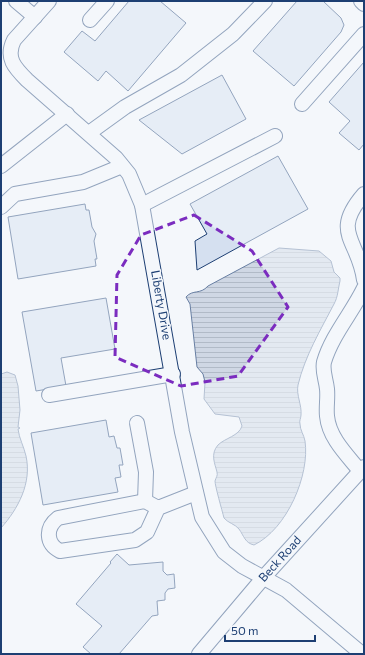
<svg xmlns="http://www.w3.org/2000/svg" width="365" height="655" font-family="Commissioner,sans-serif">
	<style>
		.water { fill: url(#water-rules); stroke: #687fa3 }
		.building { fill: #d5e0f0; stroke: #1d3f73 }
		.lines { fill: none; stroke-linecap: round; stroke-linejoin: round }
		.minor-casing { stroke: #1d3f73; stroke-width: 16 }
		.minor { stroke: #f4f7fb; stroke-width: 14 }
		.marked { fill: none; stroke: #7b2cbf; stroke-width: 3; stroke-dasharray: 8 5; stroke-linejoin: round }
		.labels { text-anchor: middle; stroke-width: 3; stroke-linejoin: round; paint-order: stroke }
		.street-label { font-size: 12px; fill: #1d3f73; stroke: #f4f7fb }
	</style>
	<defs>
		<pattern id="water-rules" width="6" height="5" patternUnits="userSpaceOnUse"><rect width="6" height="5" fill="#cfd7e4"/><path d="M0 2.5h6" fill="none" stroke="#b1bac7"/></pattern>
	</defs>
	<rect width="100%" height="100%" fill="#f4f7fb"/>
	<g class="water">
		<path d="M 279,248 L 319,251 L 331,261 L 334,272 L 340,278 L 340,281 C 338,289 338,297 334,304 C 320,331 305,356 298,385 C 296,395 302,405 301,415 C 301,418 299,421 300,424 C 300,430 304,435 305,441 C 310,475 287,529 254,545 C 245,543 244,536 239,529 C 235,524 228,523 224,518 C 222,510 215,486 215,481 C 216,477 218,476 217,472 C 215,464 210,454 218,445 C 225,438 239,436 242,426 L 239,417 L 215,414 L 204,399 L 205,382 L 203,374 L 197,367 L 190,304 L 186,297 C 193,289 200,295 208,286 Z"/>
		<path d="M 7,372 L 15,375 L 18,386 L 20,410 L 18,427 L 20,428 L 18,429 C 19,438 24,447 26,456 C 32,483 18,509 1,528 L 1,374 Z"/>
	</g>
	<g class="building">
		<path d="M 129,1 L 160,1 L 186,23 L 128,91 L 106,71 L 98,81 L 64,52 L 82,31 L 95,41 Z"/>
		<path d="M 297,1 L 323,1 L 341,18 L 344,25 L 341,32 L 294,86 L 253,51 Z"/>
		<path d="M 364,62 L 364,144 L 359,150 L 339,133 L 350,121 L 329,102 Z"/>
		<path d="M 222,75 L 246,119 L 182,154 L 139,120 Z"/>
		<path d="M 278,156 L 308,209 L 197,270 L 195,241 L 207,234 L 190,204 Z"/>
		<path d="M 85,204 L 86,210 L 89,210 L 92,227 L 96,234 L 94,241 L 97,259 L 95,259 L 96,266 L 18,279 L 8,217 Z"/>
		<path d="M 106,298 L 115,349 L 61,358 L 66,386 L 36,391 L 22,312 Z"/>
		<path d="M 106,420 L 109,437 L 114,436 L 117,448 L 120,448 L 123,465 L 119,465 L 121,477 L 115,478 L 118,492 L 43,505 L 31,433 Z"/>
		<path d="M 117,554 L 129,565 L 163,562 L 163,571 L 167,575 L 174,574 L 175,588 L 168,589 L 165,593 L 165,600 L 157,601 L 158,615 L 152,616 L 119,654 L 91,654 L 83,647 L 102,626 L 76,604 L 111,563 L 110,562 Z"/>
	</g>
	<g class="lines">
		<defs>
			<g id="minor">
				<path d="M 16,1 L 35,17"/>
				<path d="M 49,1 L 14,40 C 5,58 15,68 27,80 L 116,158 L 129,174 L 142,205 L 182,432 L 202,517 L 224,552 L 242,566 L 286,590 L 362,654"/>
				<path d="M 361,1 L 364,4"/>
				<path d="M 90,20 L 107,1"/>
				<path d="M 302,104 L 364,34"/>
				<path d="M 89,133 L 125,107 L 181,75 L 233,34 L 265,1"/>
				<path d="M 1,166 L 67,114"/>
				<path d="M 364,194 C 330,233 359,240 364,280"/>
				<path d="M 142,205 L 275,136"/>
				<path d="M 1,207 L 15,194 L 83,182 L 122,166"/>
				<path d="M 49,395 L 173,374"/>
				<path d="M 137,423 L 146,472 L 145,501"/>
				<path d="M 360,471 C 347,455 329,438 327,416 C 326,407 328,398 327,389 C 326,379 322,371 324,362 C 332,335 352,313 364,288"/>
				<path d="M 158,508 L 145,501 L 58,518 C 45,528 46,544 60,551 L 135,540 L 147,532 L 158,508 L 196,493"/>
				<path d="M 199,654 L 264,577 L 364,467"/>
			</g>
		</defs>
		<use href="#minor" class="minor-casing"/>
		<use href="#minor" class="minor"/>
	</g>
	<path d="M0 0H365V655H0ZM 194,215 L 252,251 L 288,307 L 238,376 L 181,386 L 115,357 L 117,275 L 141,235 Z" fill="#f4f7fb" fill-opacity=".55" fill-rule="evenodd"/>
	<path class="marked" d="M 194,215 L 252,251 L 288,307 L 238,376 L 181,386 L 115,357 L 117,275 L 141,235 Z"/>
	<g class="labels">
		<g class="street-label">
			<text transform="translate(161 305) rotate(80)" y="4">Liberty Drive</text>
			<text transform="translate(280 559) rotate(-48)" y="4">Beck Road</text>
		</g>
	</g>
	<rect width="365" height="655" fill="none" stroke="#1d3f73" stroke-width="4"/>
	<path d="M225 635v6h90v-6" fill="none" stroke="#1d3f73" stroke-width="2"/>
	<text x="231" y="635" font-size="12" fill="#1d3f73" stroke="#f4f7fb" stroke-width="3" paint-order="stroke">50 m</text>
</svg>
